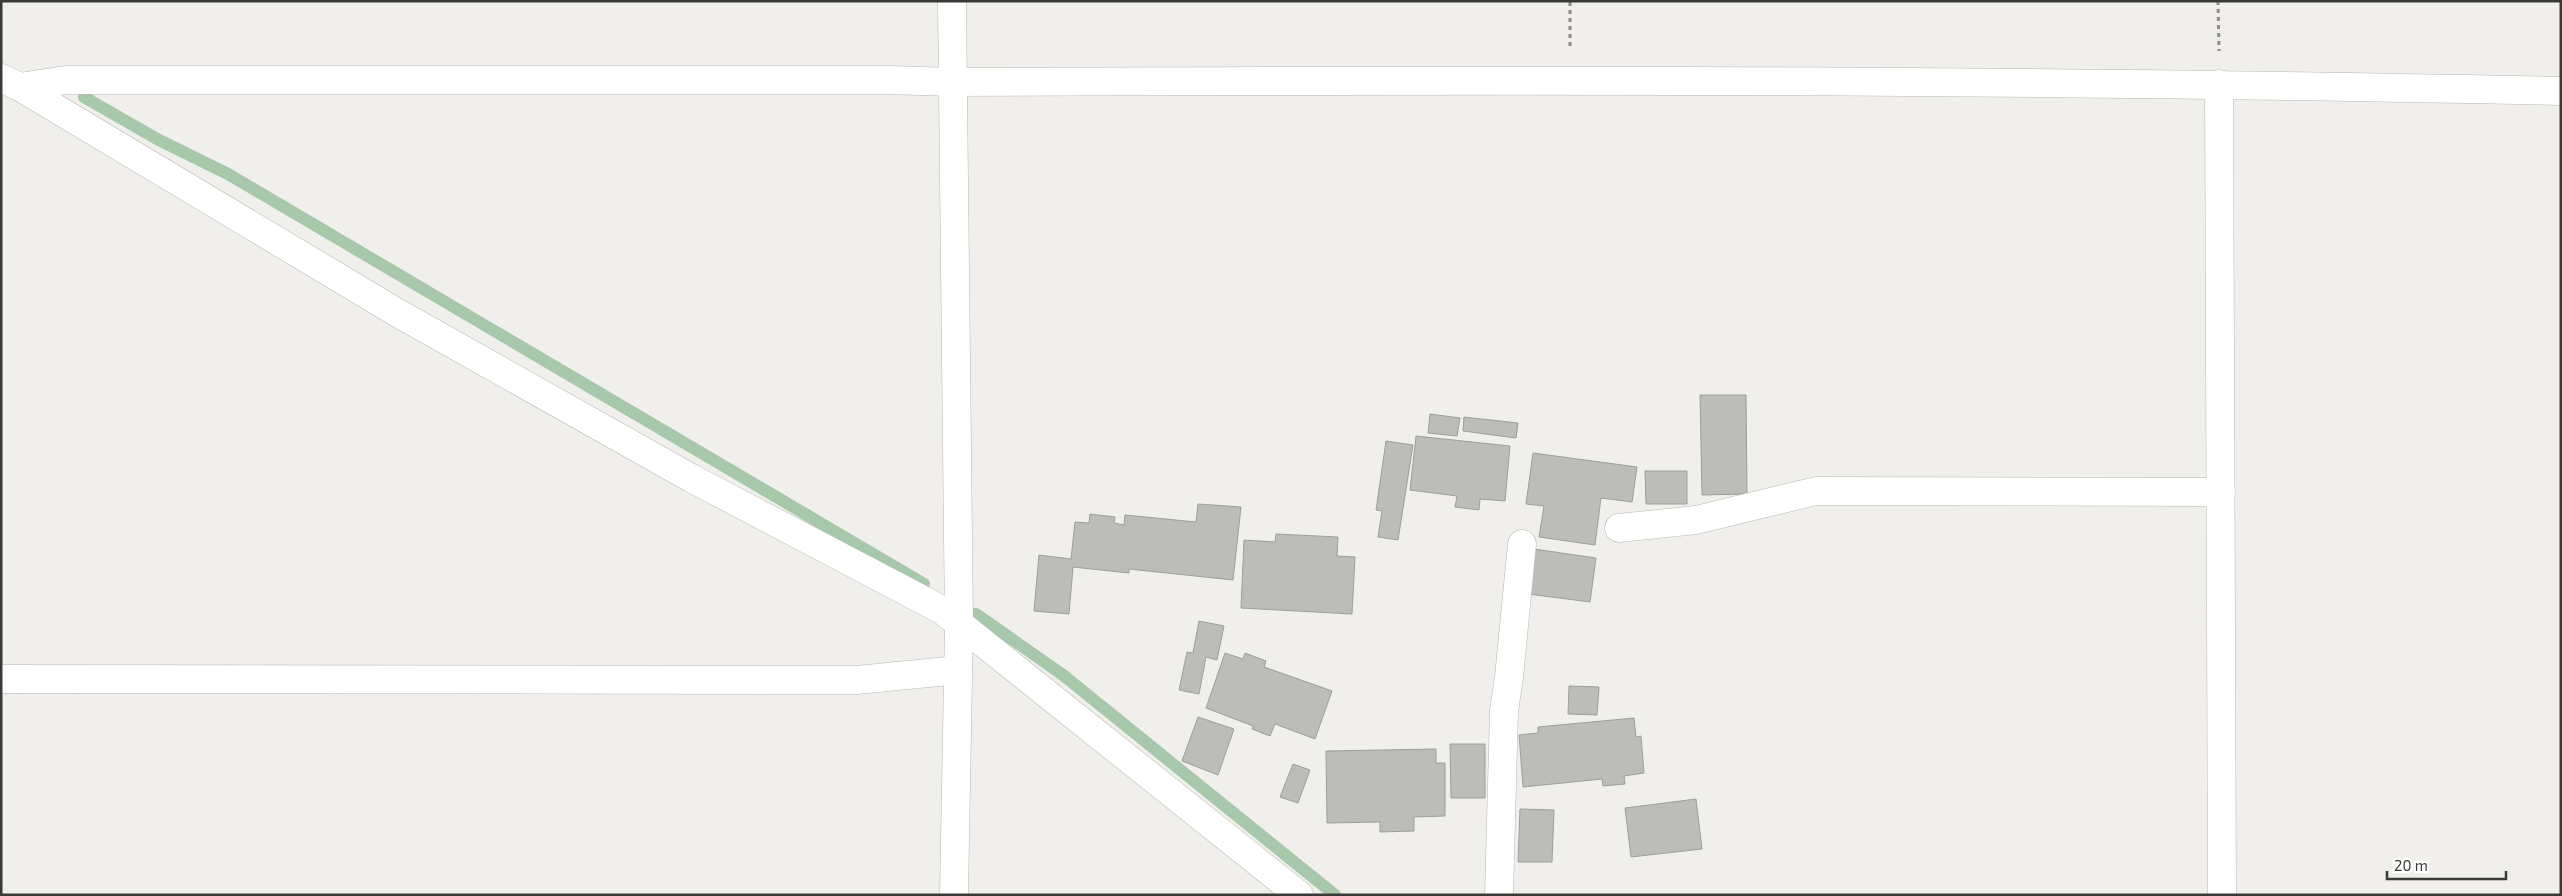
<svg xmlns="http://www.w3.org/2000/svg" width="2562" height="896" font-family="'Exo 2',sans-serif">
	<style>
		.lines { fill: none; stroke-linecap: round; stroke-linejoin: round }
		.stream { stroke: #a7c8aa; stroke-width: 12 }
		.building { fill: #bcbdb9; stroke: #9d9e9a }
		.street-casing { stroke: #b7b6b2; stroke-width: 29 }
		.path { stroke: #8d8c89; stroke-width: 3; stroke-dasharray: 4 4; stroke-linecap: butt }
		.street { stroke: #fff; stroke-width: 28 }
	</style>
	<rect width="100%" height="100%" fill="#f1efeb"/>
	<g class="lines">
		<g class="stream">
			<path d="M 84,97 L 157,139 L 228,174 L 924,584"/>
			<path d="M 976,614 L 1063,675 L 1335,895"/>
		</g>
	</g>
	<g class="building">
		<path d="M 1700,395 L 1746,395 L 1747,494 L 1702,495 Z"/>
		<path d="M 1430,414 L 1460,418 L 1457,436 L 1428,433 Z"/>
		<path d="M 1464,417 L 1518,423 L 1516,438 L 1463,431 Z"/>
		<path d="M 1416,436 L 1510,446 L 1505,501 L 1480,499 L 1479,510 L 1455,507 L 1457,496 L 1410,490 Z"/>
		<path d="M 1386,441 L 1413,445 L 1398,540 L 1378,537 L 1382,511 L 1376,510 Z"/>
		<path d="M 1533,453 L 1637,467 L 1632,502 L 1601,498 L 1595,545 L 1539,537 L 1544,506 L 1526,504 Z"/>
		<path d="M 1645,471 L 1687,471 L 1687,504 L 1646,504 Z"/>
		<path d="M 1198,504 L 1241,507 L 1233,580 L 1129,569 L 1129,573 L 1073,567 L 1069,614 L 1034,611 L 1039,555 L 1071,559 L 1075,522 L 1089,523 L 1090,514 L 1115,517 L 1114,523 L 1124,525 L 1125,515 L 1196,522 Z"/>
		<path d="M 1276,534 L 1338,537 L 1337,556 L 1355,557 L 1352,614 L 1241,608 L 1244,540 L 1275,542 Z"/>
		<path d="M 1534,549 L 1596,558 L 1590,602 L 1528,594 Z"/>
		<path d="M 1199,621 L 1224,626 L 1217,660 L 1206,657 L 1199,694 L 1179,690 L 1187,652 L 1193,653 Z"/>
		<path d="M 1225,653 L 1243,659 L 1245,653 L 1266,661 L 1264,667 L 1332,691 L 1315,739 L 1275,724 L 1270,736 L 1252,729 L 1253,726 L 1206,708 Z"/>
		<path d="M 1569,686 L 1599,687 L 1597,715 L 1568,714 Z"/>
		<path d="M 1198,717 L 1234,729 L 1218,775 L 1182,761 Z"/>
		<path d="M 1634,718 L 1636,737 L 1641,736 L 1644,773 L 1624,776 L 1625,784 L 1603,786 L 1602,779 L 1523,787 L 1519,735 L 1538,733 L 1538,727 Z"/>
		<path d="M 1450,744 L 1485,744 L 1485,798 L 1451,798 Z"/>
		<path d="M 1436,749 L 1436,763 L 1445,763 L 1445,816 L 1414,817 L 1414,831 L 1380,832 L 1380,822 L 1327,823 L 1326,751 Z"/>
		<path d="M 1293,764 L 1310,770 L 1298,803 L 1280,797 Z"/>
		<path d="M 1696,799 L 1702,849 L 1631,857 L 1625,808 Z"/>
		<path d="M 1520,809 L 1554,810 L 1552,862 L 1518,862 Z"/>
	</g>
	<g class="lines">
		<defs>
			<g id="street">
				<path d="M 952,1 L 959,625 L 954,895"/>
				<path d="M 1,78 L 20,87 L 396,312 L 691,478 L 942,610 L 1299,895"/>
				<path d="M 2219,84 L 2222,895"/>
				<path d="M 20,87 L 66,80 L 888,80 L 952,82 C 1488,80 2024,79 2561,91"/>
				<path d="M 1619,528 L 1696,520 L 1816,491 L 2221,492"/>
				<path d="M 1,679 L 857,680 L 958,670"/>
				<path d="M 1499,895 L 1504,711 L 1509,677 L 1522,544"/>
			</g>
		</defs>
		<use href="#street" class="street-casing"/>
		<g class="path">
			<path d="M 2218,1 L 2219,51"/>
			<path d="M 1570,46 L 1570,1"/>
		</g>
		<use href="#street" class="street"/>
	</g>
	<rect width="2562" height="896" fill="none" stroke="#3a3a38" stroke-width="5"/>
	<path d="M2387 871v8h119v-8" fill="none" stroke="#3a3a38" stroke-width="2.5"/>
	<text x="2394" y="871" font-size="15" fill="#3a3a38" stroke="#ffffff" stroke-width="4" paint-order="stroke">20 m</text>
</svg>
